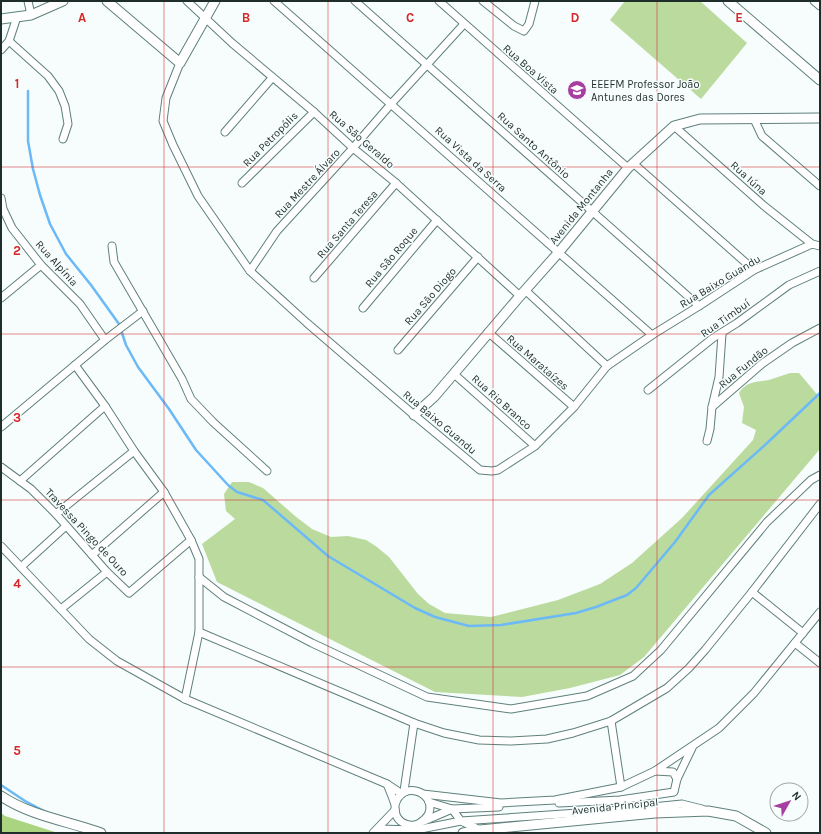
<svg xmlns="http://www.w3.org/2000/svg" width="821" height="834" font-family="Karla,sans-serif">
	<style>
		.green { fill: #bbda9d }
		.forest { fill: #abd481 }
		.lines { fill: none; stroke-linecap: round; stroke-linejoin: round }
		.stream { stroke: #6bb9f7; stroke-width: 2.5 }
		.minor-casing { stroke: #5f807c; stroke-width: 9 }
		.tertiary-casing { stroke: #5f807c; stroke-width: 11 }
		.minor { stroke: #fff; stroke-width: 7 }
		.tertiary { stroke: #fff; stroke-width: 9 }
		.grid { fill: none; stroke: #d62828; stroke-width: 1; stroke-opacity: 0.55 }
		.labels { text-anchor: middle; stroke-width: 3; stroke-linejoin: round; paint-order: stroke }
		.street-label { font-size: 11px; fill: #1f2d2b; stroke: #f6fdfc }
		.poi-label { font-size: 11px; fill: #1f2d2b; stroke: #f6fdfc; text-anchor: start }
		.grid-label { font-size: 13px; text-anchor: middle; font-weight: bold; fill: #d62828; stroke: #f6fdfc; stroke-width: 3; stroke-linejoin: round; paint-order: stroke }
	</style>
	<rect width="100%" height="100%" fill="#f6fdfc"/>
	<g class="green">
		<path d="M 625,1 L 700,1 L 747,43 L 701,99 L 610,20 Z"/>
		<path d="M 790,373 L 799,373 L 820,398 L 820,449 L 644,657 L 620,675 L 570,688 L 522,697 L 435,692 L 217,582 L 202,544 L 235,519 L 226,511 L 224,494 L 232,482 L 249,482 L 263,488 L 295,516 L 312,529 L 331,537 L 348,536 L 366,540 L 377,547 L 389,557 L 418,594 L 429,604 L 445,613 L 491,617 L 558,600 L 600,584 L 632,563 L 682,518 L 753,440 L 756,430 L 742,423 L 744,407 L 739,393 C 746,381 757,382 769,380 C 776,378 783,375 790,373 Z"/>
	</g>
	<path class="forest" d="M 1,813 L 5,816 L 58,833 L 1,833 Z"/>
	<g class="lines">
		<g class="stream">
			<path d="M 28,91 L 28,141 L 33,169 L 40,195 L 50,224 L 66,254 L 91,285 L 119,324"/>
			<path d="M 122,333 L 126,345 L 138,367 L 169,409 L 196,450 L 228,485 L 237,492 L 263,500 L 328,556 L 415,608 L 435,617 L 469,626 L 501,625 L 576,613 L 596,607 L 627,595 L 636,588 L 675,542 L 709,495 L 765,445 L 820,393"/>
			<path d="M 1,785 L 25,801 L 46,812"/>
		</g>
		<defs>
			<g id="minor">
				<path d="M 28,1 L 31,15"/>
				<path d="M 187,1 L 232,43 L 314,112 L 353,148 L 396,183 L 520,296"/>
				<path d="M 274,1 L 652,335"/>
				<path d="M 355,1 L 699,306"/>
				<path d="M 439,1 L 628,168"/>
				<path d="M 483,1 L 514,26 L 524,31 L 529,24 L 535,1"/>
				<path d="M 814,1 L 820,6"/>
				<path d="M 9,41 L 48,76 L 59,91 L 65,106 L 68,124 L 63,139"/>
				<path d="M 1,50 L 9,41 L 17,17"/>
				<path d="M 180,63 L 166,98 L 163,121 L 173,145 L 198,196 L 250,271 L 307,323 L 414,415 L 480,470 L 492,471 L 498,470 L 535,446 L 574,407 L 607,366 L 652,335 L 699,306 L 754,270 L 812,244 L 820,246"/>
				<path d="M 754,119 L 762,136 L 820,186"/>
				<path d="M 674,126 L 763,205 L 812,244"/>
				<path d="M 225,132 L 272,78"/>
				<path d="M 633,163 L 754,270"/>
				<path d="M 242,183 L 314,112"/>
				<path d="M 1,198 L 3,209 L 12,228 L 41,265 L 80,304 L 105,340"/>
				<path d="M 112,246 L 114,262 L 182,379 L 191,399 L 213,422 L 267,471"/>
				<path d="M 250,271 L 277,231 L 353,148 L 391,104 L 464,24"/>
				<path d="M 314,278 L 396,183"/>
				<path d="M 525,290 L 607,366"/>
				<path d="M 1,298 L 41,265"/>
				<path d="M 363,308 L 437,220"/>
				<path d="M 488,332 L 574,407"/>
				<path d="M 398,350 L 478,257"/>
				<path d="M 75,365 L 105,406 L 134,451 L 164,492 L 191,540 L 199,559 L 199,632 L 185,699"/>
				<path d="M 454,374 L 535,446"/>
				<path d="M 648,390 L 713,338 L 737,323 L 789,285 L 820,271"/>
				<path d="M 712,407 L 763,363 L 792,343 L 820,328"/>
				<path d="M 1,427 L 105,340 L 143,311"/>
				<path d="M 707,441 L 710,429 L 712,407 L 719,377 L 722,334"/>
				<path d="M 1,467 L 31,489 L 56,514 L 107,572 L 129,593 L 191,540"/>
				<path d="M 20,481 L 105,406"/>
				<path d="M 56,514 L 134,451"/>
				<path d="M 1,546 L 89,639 L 117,661 L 185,699 L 387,784"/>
				<path d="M 92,555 L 164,492"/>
				<path d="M 21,567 L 66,526"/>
				<path d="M 199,577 L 224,597 L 312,643 L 427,697 L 511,709 L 587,696 L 633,676 L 661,650 L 767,522 L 811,480 L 820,475"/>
				<path d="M 752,592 L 803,633"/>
				<path d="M 61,609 L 107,572"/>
				<path d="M 199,632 L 414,723 L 444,733 L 479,740 L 511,741 L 547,739 L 573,733 L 611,721 L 667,688 L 689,668 L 705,650 L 752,592 L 820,504"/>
				<path d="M 795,643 L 820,663"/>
				<path d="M 611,721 L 621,787"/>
				<path d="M 655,771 L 673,772 L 677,779"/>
				<path d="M 404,791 L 414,723"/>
				<path d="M 423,794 L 501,803 L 555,800 L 621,787 L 655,771 L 719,728 L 754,693 L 820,612"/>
				<path d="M 429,802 L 452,809 L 461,821 L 480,830"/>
				<path d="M 559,803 L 620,800 L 674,792 L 677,779 L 692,748"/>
				<path d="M 395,805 C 402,779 436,792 429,813 C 427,818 423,821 418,824 C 411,827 401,824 397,817 C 395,813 395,809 395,805 C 393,798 390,791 387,784 L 402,794"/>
				<path d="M 424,821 L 452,809 L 499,807"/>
				<path d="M 378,829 L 416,830 L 461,821 L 622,810 L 682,804 L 702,809"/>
				<path d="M 373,833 L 395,810"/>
			</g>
			<g id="tertiary">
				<path d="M 107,1 L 180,63 L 215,1"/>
				<path d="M 728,1 L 820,80"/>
				<path d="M 1,19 L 31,15 L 63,1"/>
				<path d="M 414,415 L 434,397 L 520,296 L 559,252 L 628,168 L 674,126 L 700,119 L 820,118"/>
				<path d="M 1,796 C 31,816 68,821 101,833"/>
				<path d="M 463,833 L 480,830 L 655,813 L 708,811 L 736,816 L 766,833"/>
			</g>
		</defs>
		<use href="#minor" class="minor-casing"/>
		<use href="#tertiary" class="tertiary-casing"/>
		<use href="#minor" class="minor"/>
		<use href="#tertiary" class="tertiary"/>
	</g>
	<path class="grid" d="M 164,1 L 164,833M 328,1 L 328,833M 493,1 L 493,833M 657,1 L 657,833M 1,167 L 820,167M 1,334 L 820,334M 1,500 L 820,500M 1,667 L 820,667"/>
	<defs>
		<symbol id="school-disc" viewBox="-11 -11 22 22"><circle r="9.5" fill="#a73fa2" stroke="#f6fdfc"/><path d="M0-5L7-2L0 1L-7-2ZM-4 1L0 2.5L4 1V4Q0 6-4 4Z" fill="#fff"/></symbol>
	</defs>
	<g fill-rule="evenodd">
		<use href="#school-disc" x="566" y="79" width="22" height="22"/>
	</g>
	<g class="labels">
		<g class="street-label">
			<text transform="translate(531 69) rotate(41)" y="4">Rua Boa Vista</text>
			<text transform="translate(270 139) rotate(-45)" y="4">Rua Petropólis</text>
			<text transform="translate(362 139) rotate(41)" y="4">Rua São Geraldo</text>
			<text transform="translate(534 145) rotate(42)" y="4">Rua Santo Antônio</text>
			<text transform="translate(471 159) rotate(42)" y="4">Rua Vista da Serra</text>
			<text transform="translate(749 178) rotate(42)" y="4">Rua Iúna</text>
			<text transform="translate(307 183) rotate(-47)" y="4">Rua Mestre Álvaro</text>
			<text transform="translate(581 206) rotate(-51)" y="4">Avenida Montanha</text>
			<text transform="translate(347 224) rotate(-49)" y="4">Rua Santa Teresa</text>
			<text transform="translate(391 257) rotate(-50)" y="4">Rua São Roque</text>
			<text transform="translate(57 263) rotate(48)" y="4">Rua Alpínia</text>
			<text transform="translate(720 281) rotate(-31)" y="4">Rua Baixo Guandu</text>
			<text transform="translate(430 296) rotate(-49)" y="4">Rua São Diogo</text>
			<text transform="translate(725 318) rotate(-35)" y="4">Rua Timbuí</text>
			<text transform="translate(538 362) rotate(41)" y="4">Rua Marataízes</text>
			<text transform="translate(743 367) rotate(-39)" y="4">Rua Fundão</text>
			<text transform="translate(502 402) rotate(42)" y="4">Rua Rio Branco</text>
			<text transform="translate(440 422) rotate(40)" y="4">Rua Baixo Guandu</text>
			<text transform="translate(87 532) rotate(47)" y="4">Travessa Pingo de Ouro</text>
			<text transform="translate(615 806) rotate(-6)" y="4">Avenida Principal</text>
		</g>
		<g class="poi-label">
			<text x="591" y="88">EEEFM Professor João<tspan x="591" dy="13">Antunes das Dores</tspan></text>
		</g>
	</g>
	<g class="grid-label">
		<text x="82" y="22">A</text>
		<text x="246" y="22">B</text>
		<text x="410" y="22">C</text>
		<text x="575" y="22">D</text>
		<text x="739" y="22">E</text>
		<text x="17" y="88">1</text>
		<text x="17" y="255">2</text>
		<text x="17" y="422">3</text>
		<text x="17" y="588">4</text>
		<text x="17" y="755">5</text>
	</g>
	<rect width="821" height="834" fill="none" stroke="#1f2d2b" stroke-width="4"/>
	<g transform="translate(789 802) rotate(51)"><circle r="19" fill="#f6fdfc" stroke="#a0aaa8"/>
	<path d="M0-3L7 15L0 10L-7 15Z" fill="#a73fa2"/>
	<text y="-6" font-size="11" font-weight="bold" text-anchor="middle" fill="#1f2d2b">N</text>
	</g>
</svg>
